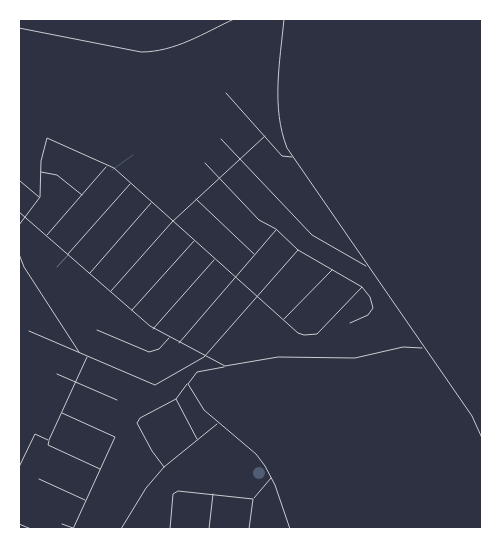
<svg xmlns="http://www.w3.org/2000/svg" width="501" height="548" font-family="Montserrat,sans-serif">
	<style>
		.water { fill: #4f5d75 }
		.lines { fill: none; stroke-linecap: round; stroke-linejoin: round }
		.stream { stroke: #4f5d75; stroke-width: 1 }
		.service { stroke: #caccd0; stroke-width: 0.5 }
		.minor { stroke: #caccd0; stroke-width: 1 }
		.tertiary { stroke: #caccd0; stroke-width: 1 }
	</style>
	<rect width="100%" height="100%" fill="#2d3142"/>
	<circle class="water" cx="259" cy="473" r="6"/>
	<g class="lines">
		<path class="stream" d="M 112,170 L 133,155"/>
		<path class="service" d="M 57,267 L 68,255"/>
		<g class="minor">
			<path d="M 226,93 L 282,156 L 292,157"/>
			<path d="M 221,139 L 312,235 L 366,266"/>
			<path d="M 41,172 L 57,175 L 82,195"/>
			<path d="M 20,181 L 39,197"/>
			<path d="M 196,199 L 254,254"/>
			<path d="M 19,225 L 40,197 L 41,161 L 47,138 L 114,168 L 298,333 L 304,335 L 317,334 L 362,287 L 298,250 L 276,229 L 259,220 L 205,163"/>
			<path d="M 47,235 L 106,167"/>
			<path d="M 19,254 L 24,267 L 79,352"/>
			<path d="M 68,254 L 130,184"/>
			<path d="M 90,273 L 151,203"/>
			<path d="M 111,291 L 172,222 L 265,136"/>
			<path d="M 132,310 L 194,241"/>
			<path d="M 284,319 L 332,270"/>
			<path d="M 350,323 L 368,315 L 373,308 L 370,297 L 362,287"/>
			<path d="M 153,329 L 214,260"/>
			<path d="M 97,330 L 149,352 L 159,349 L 169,338"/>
			<path d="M 29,331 L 155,385 L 204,357 L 298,250"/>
			<path d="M 179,343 L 276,230"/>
			<path d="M 224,367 L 197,372 L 188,384 L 204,410 L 256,454 L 265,466 L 275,485 L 290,529"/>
			<path d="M 57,374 L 117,400"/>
			<path d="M 187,384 L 176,399 L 197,439"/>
			<path d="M 62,413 L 115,437 L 73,529"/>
			<path d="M 49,440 L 87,357"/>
			<path d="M 49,441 L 48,445 L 100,469"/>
			<path d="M 19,467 L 35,434 L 48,440"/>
			<path d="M 164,467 L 152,451 L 137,423 L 140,418 L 176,399"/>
			<path d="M 39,479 L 85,500"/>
			<path d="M 254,498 L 271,478"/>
			<path d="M 19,524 L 31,529"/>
			<path d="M 62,524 L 73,528"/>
			<path d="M 121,529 L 146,488 L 164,467 L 217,424"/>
			<path d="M 170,529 L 173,494 L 178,491 L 253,499 L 249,529"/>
			<path d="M 209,529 L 213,494"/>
		</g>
		<g class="tertiary">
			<path d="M 284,19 C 280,62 271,107 287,148 L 472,416 L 482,438"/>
			<path d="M 19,28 L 141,52 C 175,52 204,33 234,19"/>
			<path d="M 19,212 L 150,326 L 225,366 L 278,357 L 355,358 L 403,347 L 422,348"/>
		</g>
	</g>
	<rect width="501" height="548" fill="none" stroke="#ffffff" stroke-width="40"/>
</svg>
